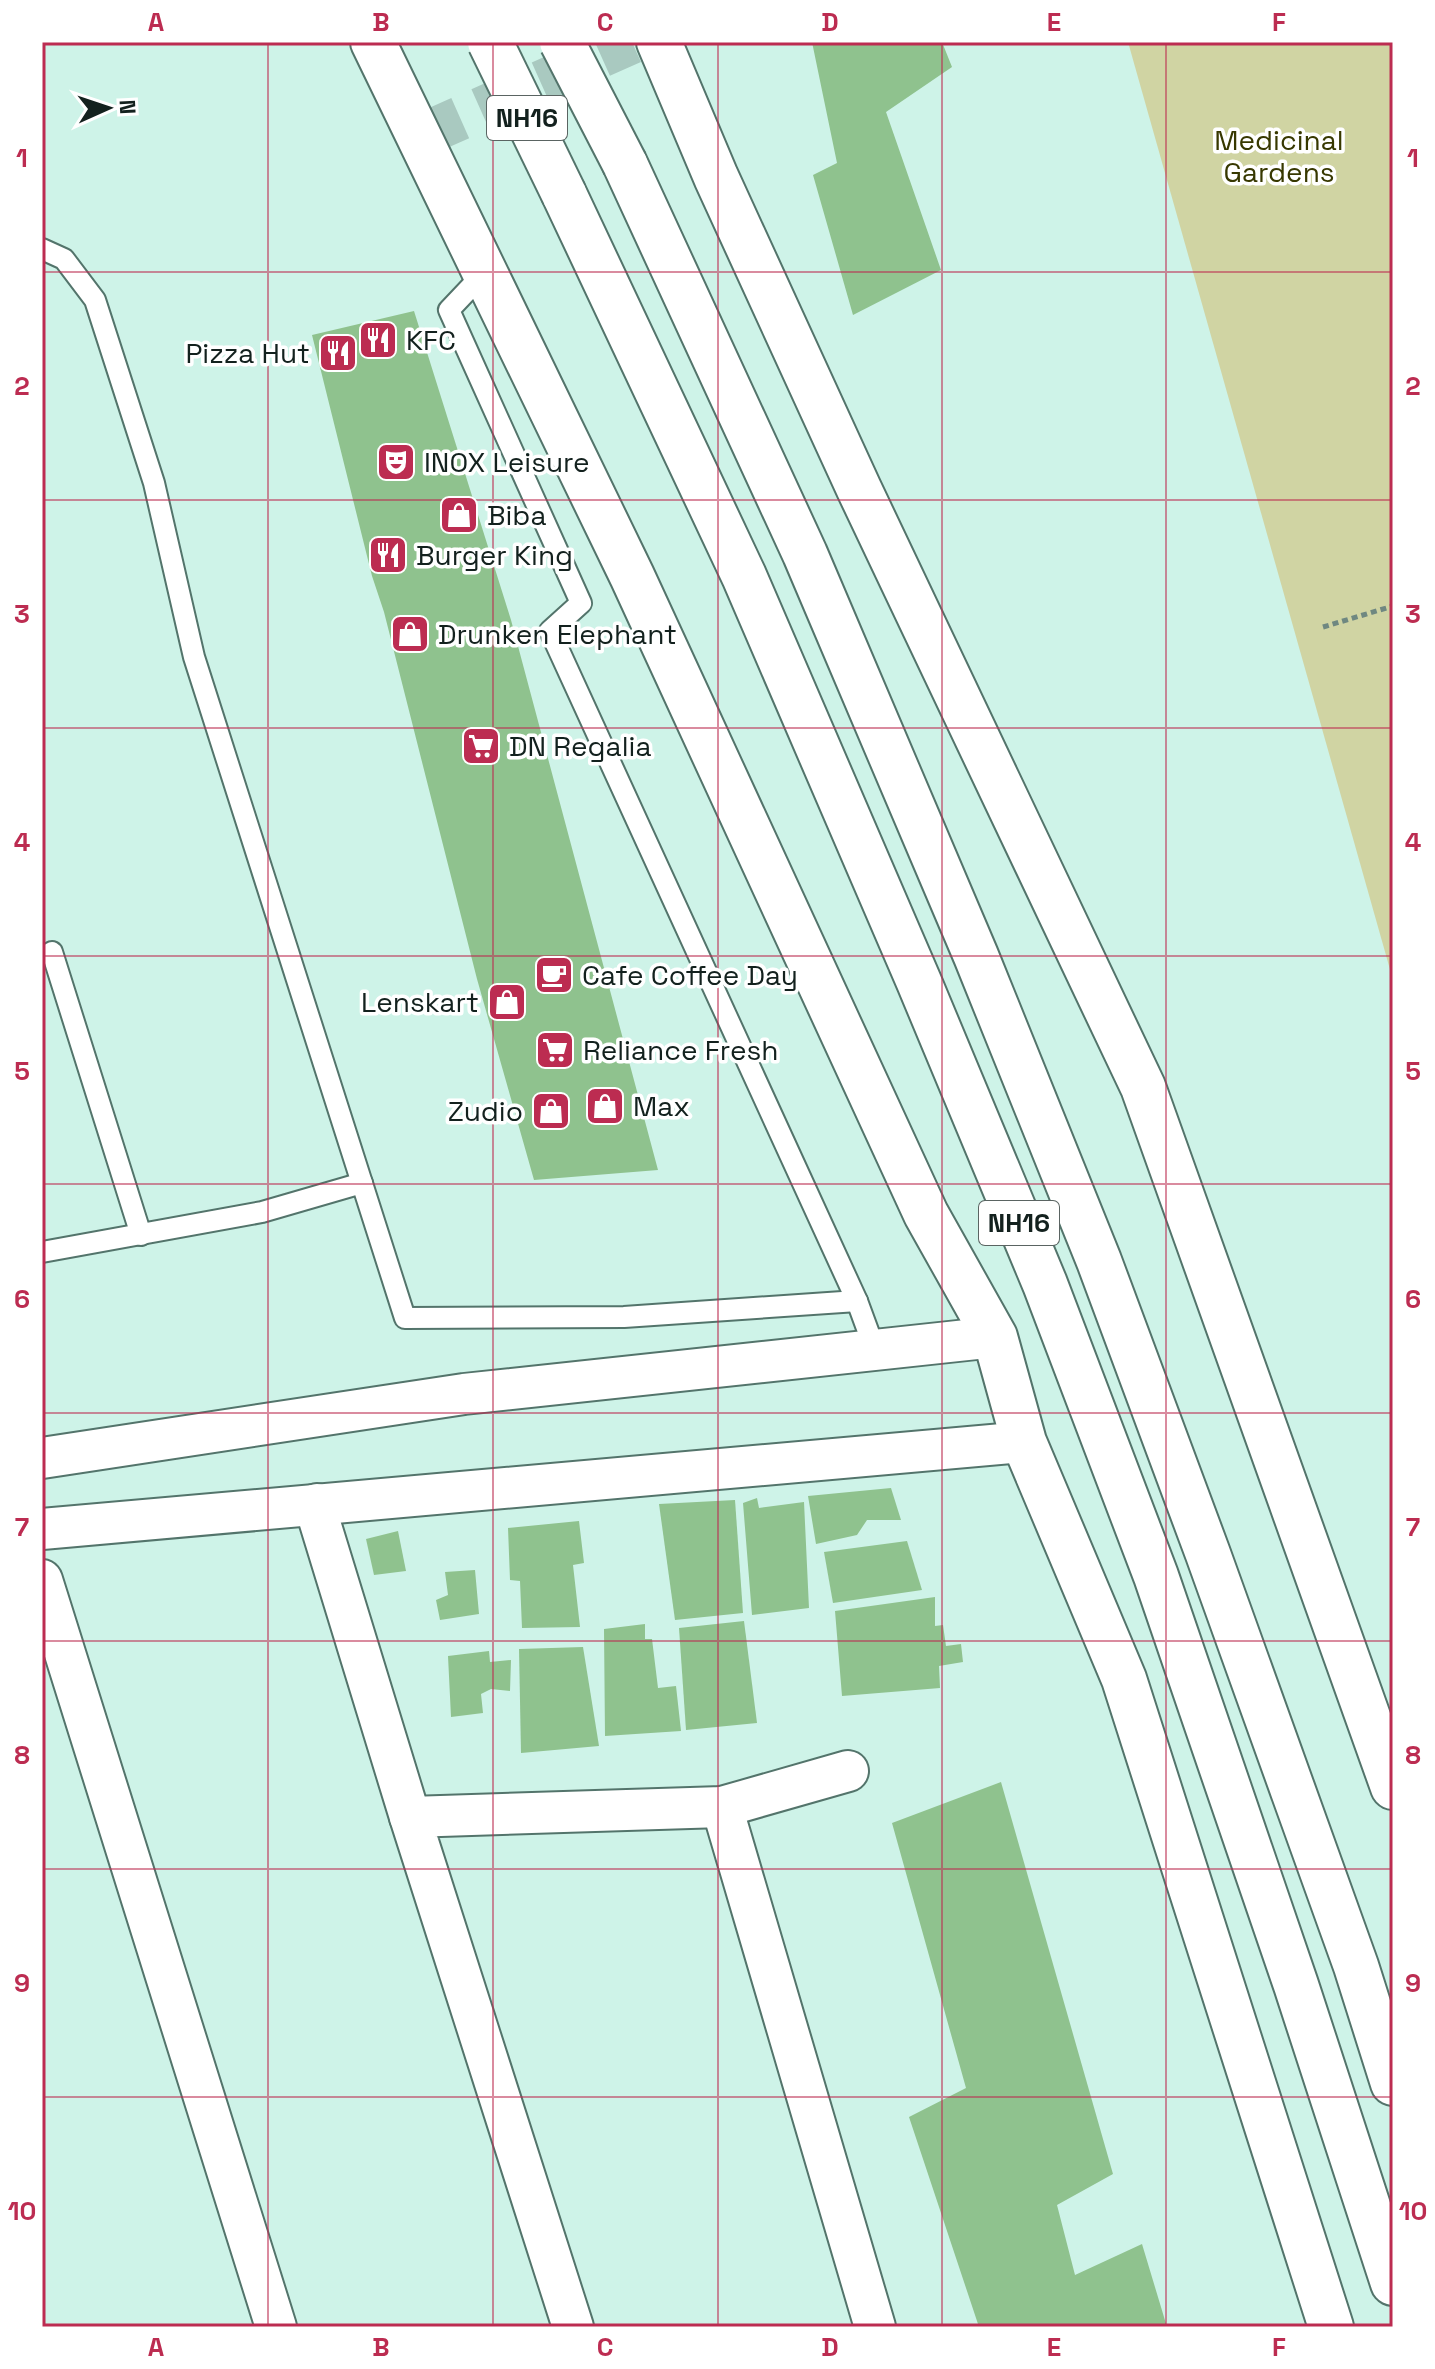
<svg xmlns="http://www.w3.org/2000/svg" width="1435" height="2369" font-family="'Space Grotesk',sans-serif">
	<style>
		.green { fill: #d0d4a3 }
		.building { fill: #8fc28e }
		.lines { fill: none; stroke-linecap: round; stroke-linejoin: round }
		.tertiary-tunnel { stroke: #a9c9c0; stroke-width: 44; stroke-dasharray: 44 22; stroke-linecap: butt }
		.service-casing { stroke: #53746b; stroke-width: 24 }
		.minor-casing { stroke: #53746b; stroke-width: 44 }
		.tertiary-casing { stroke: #53746b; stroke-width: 48 }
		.trunk-casing { stroke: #53746b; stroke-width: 48 }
		.path { stroke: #6f8881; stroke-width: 5; stroke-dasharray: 6 4; stroke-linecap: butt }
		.service { stroke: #fff; stroke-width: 20 }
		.minor { stroke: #fff; stroke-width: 40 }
		.tertiary { stroke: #fff; stroke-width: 44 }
		.trunk { stroke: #fff; stroke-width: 44 }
		.trunk-bridge-casing { stroke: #53746b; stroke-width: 48; stroke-linecap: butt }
		.trunk-bridge { stroke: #fff; stroke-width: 44 }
		.grid { fill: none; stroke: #bc2c51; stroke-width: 2; stroke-opacity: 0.55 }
		.labels { text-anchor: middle; stroke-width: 7; stroke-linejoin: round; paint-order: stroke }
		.shield { fill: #fff; stroke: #5a6462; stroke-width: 2 }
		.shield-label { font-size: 26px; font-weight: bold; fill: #13211e }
		.park-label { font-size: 28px; fill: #373800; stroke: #fff }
		.poi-label { font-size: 28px; fill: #13211e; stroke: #fff; text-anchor: start }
		.neatline { fill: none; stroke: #bc2c51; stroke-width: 3 }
		.grid-label { font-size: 26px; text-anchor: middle; font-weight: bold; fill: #bc2c51 }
	</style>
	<rect width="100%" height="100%" fill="#cef3e8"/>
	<path class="green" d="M 1128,42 L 1393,42 L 1393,980 Z"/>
	<g class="building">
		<path d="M 812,42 L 942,42 L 952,67 L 886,112 L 941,270 L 853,315 L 813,175 L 837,163 Z"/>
		<path d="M 414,311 L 511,620 L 658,1170 L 534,1180 L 477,979 L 384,612 L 372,576 L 312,335 Z"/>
		<path d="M 891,1488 L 901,1520 L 867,1520 L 857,1535 L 816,1544 L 808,1496 Z"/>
		<path d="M 757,1498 L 759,1508 L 804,1502 L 809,1608 L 752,1615 L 743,1503 Z"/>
		<path d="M 735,1500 L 743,1613 L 675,1620 L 659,1504 Z"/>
		<path d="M 579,1521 L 584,1563 L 573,1565 L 580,1627 L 522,1628 L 520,1581 L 510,1580 L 508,1528 Z"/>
		<path d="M 398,1531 L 406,1571 L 374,1575 L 366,1539 Z"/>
		<path d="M 907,1541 L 922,1590 L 833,1603 L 824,1552 Z"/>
		<path d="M 475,1570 L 479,1614 L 440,1620 L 436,1600 L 448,1595 L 445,1572 Z"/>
		<path d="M 935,1597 L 935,1626 L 943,1625 L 946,1646 L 961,1644 L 963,1662 L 939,1666 L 940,1688 L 842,1696 L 835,1611 Z"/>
		<path d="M 744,1621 L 757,1723 L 686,1730 L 679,1628 Z"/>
		<path d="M 645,1624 L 645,1639 L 652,1639 L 658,1688 L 676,1686 L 681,1731 L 605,1736 L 604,1629 Z"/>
		<path d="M 583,1647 L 599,1746 L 521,1753 L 519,1649 Z"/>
		<path d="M 489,1651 L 490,1662 L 511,1660 L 510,1691 L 491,1689 L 481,1694 L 483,1713 L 451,1717 L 448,1656 Z"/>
		<path d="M 1001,1782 L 1113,2174 L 1057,2205 L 1075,2275 L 1142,2244 L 1167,2327 L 979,2327 L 909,2117 L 966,2088 L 892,1823 Z"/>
	</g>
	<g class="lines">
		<path class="tertiary-tunnel" d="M 420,136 L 632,42"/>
		<defs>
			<g id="service">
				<path d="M 42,249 L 64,259 L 95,300 L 154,483 L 194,657 L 405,1318 L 624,1317 L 857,1301"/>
				<path d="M 484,273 L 449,310 L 581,603 L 550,631 L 857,1301 L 875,1350"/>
				<path d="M 52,952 L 141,1235"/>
				<path d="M 42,1252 L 262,1212 L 362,1183"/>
			</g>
			<g id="minor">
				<path d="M 42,1458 L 464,1394 L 995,1337"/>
				<path d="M 317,1504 L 317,1513 L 410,1817"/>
				<path d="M 42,1529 L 1024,1442"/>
				<path d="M 42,1580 L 276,2327"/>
				<path d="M 722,1807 L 875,2327"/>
				<path d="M 573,2327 L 410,1817 L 722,1807 L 848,1771"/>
			</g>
			<g id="tertiary">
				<path d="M 373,42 L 632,576 L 926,1214 L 995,1337 L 1024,1442 L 1124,1679 L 1331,2327"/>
				<path d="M 659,42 L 716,177 L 859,489 L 1143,1087 L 1393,1787"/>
			</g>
			<g id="trunk">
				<path d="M 625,164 L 805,554 L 976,956 L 1099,1261 L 1208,1554 L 1356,1966 L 1393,2083"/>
				<path d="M 564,194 L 744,576 L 919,982 L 1045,1284 L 1156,1576 L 1296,1985 L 1393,2283"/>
			</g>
		</defs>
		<use href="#service" class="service-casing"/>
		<use href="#minor" class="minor-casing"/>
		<use href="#tertiary" class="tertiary-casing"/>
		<use href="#trunk" class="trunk-casing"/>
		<path class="path" d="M 1323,627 L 1393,606"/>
		<use href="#service" class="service"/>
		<use href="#minor" class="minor"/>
		<use href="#tertiary" class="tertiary"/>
		<use href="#trunk" class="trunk"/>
		<defs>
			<g id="trunk-bridge">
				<path d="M 490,42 L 564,194"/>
				<path d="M 562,42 L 625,164"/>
			</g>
		</defs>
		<use href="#trunk-bridge" class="trunk-bridge-casing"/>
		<use href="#trunk-bridge" class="trunk-bridge"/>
	</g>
	<path class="grid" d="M 268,42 L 268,2327M 493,42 L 493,2327M 718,42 L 718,2327M 942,42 L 942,2327M 1166,42 L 1166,2327M 42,272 L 1393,272M 42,500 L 1393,500M 42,728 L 1393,728M 42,956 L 1393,956M 42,1184 L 1393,1184M 42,1413 L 1393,1413M 42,1641 L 1393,1641M 42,1869 L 1393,1869M 42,2097 L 1393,2097"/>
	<defs>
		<symbol id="restaurant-square" viewBox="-11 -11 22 22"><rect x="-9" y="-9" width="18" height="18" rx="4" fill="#bc2c51" stroke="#fff"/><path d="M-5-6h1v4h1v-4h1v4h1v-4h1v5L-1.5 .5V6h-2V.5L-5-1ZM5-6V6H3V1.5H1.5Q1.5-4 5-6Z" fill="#fff"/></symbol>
		<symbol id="theatre-square" viewBox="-11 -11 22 22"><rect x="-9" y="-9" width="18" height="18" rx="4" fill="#bc2c51" stroke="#fff"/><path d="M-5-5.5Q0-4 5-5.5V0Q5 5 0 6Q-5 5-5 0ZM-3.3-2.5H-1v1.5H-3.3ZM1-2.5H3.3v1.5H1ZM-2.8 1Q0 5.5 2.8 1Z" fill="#fff"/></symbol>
		<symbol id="shop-square" viewBox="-11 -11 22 22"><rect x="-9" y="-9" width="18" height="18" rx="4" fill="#bc2c51" stroke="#fff"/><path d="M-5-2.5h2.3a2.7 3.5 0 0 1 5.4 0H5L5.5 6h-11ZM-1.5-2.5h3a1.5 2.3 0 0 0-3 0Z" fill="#fff"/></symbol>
		<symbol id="supermarket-square" viewBox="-11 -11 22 22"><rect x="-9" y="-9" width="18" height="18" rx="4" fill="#bc2c51" stroke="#fff"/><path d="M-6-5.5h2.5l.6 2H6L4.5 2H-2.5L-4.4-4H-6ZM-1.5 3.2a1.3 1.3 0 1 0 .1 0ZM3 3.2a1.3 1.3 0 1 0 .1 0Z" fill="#fff"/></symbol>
		<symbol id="cafe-square" viewBox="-11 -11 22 22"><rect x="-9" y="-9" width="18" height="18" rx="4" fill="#bc2c51" stroke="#fff"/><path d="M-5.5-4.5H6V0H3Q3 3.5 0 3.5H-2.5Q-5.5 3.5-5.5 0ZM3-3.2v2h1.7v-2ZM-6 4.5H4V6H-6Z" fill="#fff"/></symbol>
	</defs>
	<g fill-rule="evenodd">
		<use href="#restaurant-square" x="356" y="318" width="44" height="44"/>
		<use href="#restaurant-square" x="316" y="331" width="44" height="44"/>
		<use href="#theatre-square" x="374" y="440" width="44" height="44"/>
		<use href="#shop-square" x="437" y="493" width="44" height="44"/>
		<use href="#restaurant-square" x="366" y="533" width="44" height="44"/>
		<use href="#shop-square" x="388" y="612" width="44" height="44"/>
		<use href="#supermarket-square" x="459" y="724" width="44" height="44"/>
		<use href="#cafe-square" x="532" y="953" width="44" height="44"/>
		<use href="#shop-square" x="485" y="980" width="44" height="44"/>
		<use href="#supermarket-square" x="533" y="1028" width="44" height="44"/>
		<use href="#shop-square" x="583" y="1084" width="44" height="44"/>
		<use href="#shop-square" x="529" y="1089" width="44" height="44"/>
	</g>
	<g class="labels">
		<g class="shield">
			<rect x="487" y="96" width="80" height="44" rx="6"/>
			<rect x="979" y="1201" width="80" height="44" rx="6"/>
		</g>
		<g class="shield-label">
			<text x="527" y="127">NH16</text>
			<text x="1019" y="1232">NH16</text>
		</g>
		<g class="park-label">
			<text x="1279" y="150">Medicinal<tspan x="1279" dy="32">Gardens</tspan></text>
		</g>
		<g class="poi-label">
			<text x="406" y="350">KFC</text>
			<text x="310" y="363" text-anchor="end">Pizza Hut</text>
			<text x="424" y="472">INOX Leisure</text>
			<text x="487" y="525">Biba</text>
			<text x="416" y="565">Burger King</text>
			<text x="438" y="644">Drunken Elephant</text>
			<text x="509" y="756">DN Regalia</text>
			<text x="582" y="985">Cafe Coffee Day</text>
			<text x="479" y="1012" text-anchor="end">Lenskart</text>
			<text x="583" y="1060">Reliance Fresh</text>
			<text x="633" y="1116">Max</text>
			<text x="523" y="1121" text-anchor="end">Zudio</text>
		</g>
	</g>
	<rect width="1435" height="2369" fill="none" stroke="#ffffff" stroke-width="88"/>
	<g transform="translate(108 108) rotate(87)" stroke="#ffffff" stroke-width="6" paint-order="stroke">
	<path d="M0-6L14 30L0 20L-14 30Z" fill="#13211e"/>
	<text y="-12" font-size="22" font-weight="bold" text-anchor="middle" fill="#13211e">N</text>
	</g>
	<rect x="44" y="44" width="1347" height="2281" class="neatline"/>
	<g class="grid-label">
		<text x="156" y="31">A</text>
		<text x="381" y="31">B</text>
		<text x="605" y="31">C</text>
		<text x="830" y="31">D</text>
		<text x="1054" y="31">E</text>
		<text x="1279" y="31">F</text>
		<text x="22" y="167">1</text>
		<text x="1413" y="167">1</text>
		<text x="22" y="395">2</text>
		<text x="1413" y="395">2</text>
		<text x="22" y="623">3</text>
		<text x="1413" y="623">3</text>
		<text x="22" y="851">4</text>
		<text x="1413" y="851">4</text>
		<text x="22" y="1080">5</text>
		<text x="1413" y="1080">5</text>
		<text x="22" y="1308">6</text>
		<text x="1413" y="1308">6</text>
		<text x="22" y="1536">7</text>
		<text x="1413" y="1536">7</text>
		<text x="22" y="1764">8</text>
		<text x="1413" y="1764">8</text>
		<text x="22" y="1992">9</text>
		<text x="1413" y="1992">9</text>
		<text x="22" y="2220">10</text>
		<text x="1413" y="2220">10</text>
		<text x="156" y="2356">A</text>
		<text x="381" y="2356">B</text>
		<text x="605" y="2356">C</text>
		<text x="830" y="2356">D</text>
		<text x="1054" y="2356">E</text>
		<text x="1279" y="2356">F</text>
	</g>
</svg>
